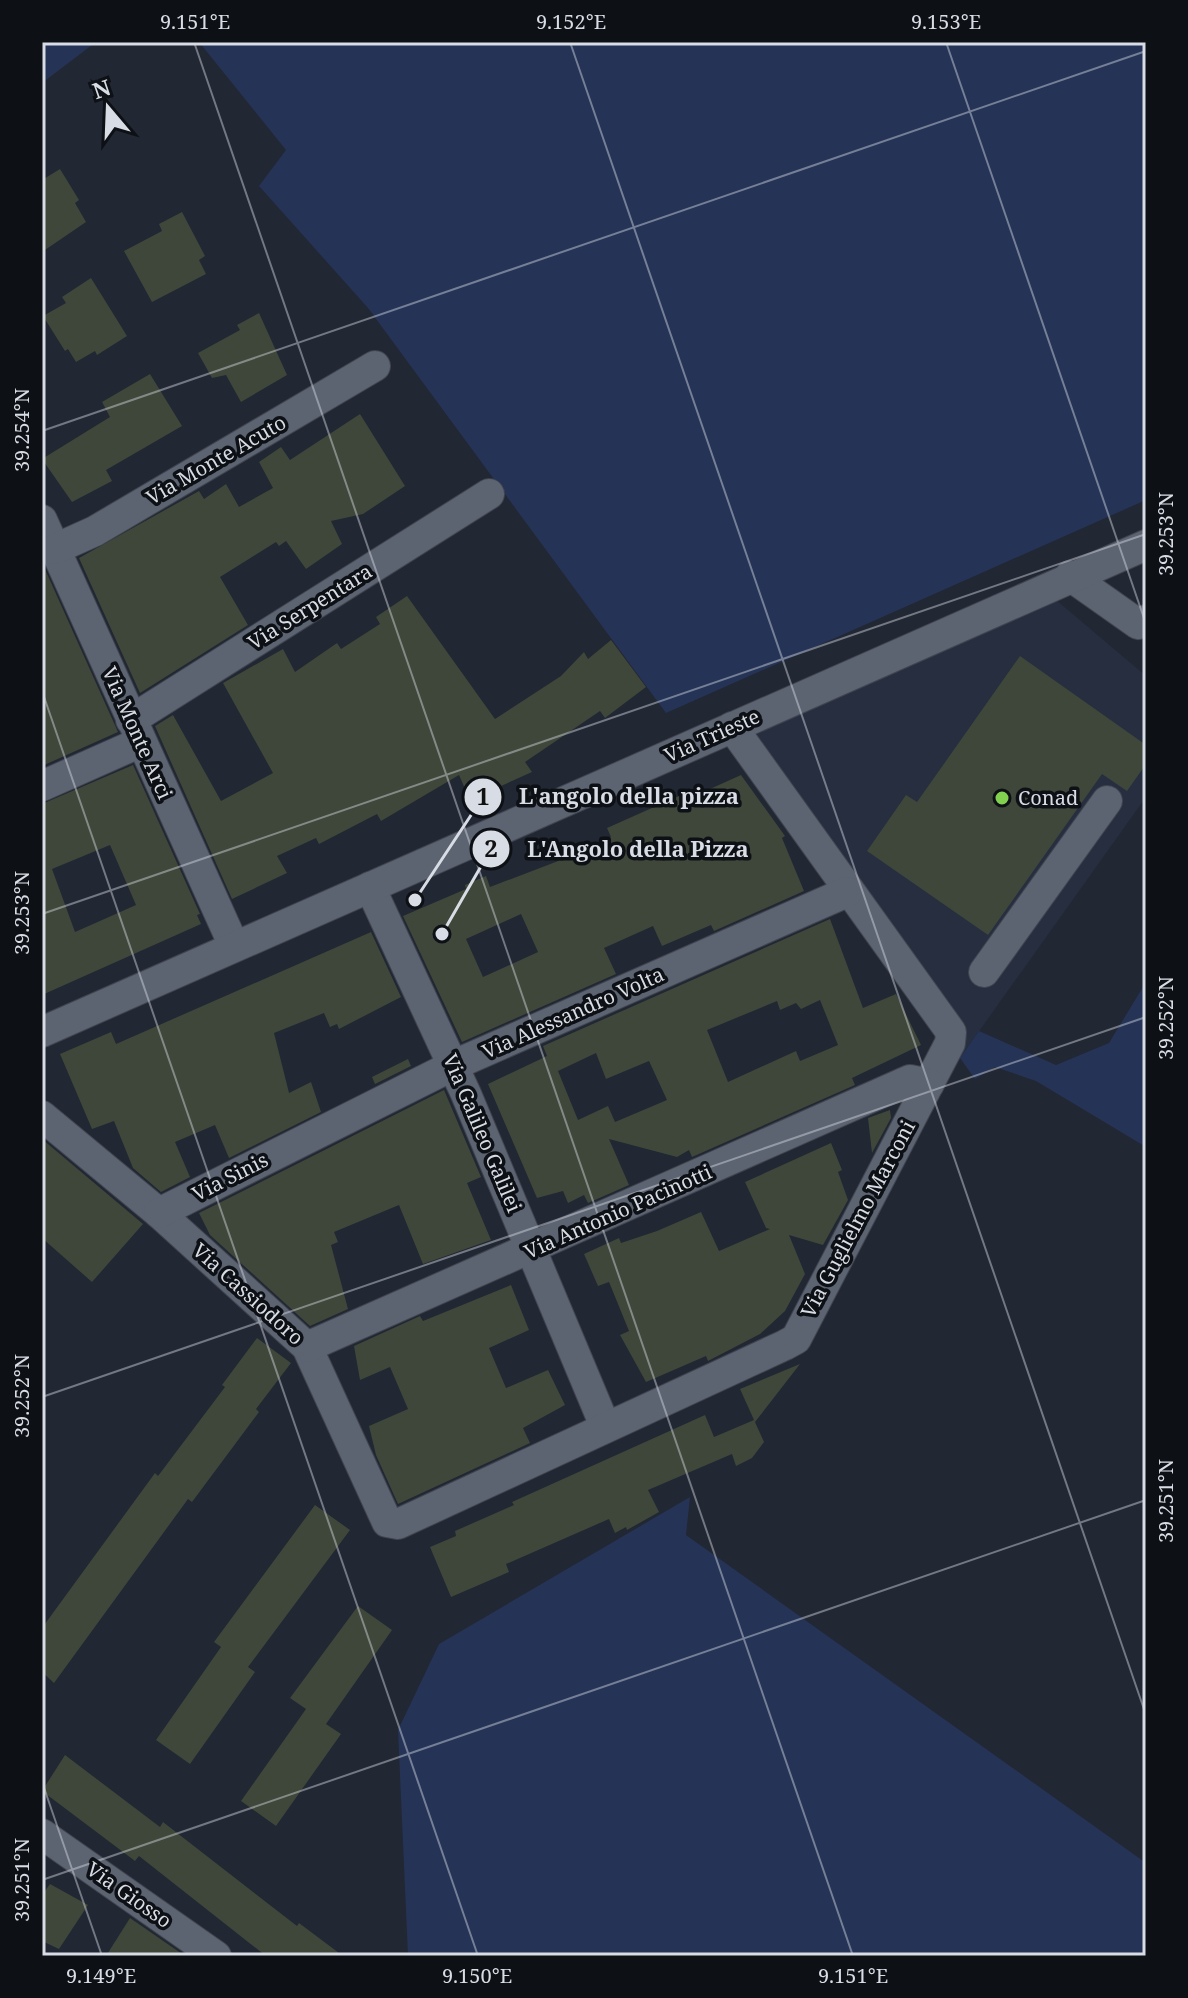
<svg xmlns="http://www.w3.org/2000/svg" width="1188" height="1998" font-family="'Noto Serif',serif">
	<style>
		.built { fill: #262e40 }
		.green { fill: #253356 }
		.building { fill: #3f473a; fill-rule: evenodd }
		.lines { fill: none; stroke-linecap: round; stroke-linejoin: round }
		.minor-casing { stroke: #40444f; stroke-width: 32 }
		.minor { stroke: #5c6371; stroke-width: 30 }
		.ticks { fill: none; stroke: #d8dce4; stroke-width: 2; stroke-opacity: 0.45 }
		.poi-dot { fill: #82d04f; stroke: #0d1015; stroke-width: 3 }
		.labels { text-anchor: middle; stroke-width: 7; stroke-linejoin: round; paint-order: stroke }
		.street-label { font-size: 20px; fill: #d8dce4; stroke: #0d1015 }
		.poi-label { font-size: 20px; fill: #d8dce4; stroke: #0d1015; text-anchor: start }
		.leader { fill: none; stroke: #d8dce4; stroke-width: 3 }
		.callout-dot { fill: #d8dce4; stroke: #0d1015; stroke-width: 3 }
		.mark-label { font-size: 24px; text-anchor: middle; font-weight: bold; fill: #111 }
		.callout-label { font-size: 22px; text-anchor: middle; font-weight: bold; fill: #d8dce4; stroke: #0d1015; stroke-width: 7; stroke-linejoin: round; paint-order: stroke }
		.neatline { fill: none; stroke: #d8dce4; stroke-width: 3 }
		.ticks-label { font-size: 20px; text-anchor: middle; fill: #d8dce4 }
	</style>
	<rect width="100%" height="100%" fill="#212733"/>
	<path class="built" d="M 1049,594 L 1146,676 L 1146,797 L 960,1058 L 732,727 Z"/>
	<g class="green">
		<path d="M 42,42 L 96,42 L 42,83 Z"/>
		<path d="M 199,42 L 1146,42 L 1146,500 L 666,713 L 368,308 L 259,186 L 286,150 Z"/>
		<path d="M 1146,982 L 1146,1147 L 1036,1081 L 995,1067 L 975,1079 L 960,1058 L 979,1031 L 1056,1065 L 1109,1043 Z"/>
		<path d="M 690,1497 L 686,1535 L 1146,1863 L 1146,1956 L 408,1956 L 398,1730 L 439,1644 Z"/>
	</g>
	<g class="building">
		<path d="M 60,169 L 79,200 L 75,203 L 86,222 L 42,252 L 42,180 Z"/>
		<path d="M 182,212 L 205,256 L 199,260 L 206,274 L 152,302 L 124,251 L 162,231 L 159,224 Z"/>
		<path d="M 91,278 L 127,336 L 97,355 L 95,351 L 76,362 L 68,349 L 65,351 L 43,316 L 66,303 L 62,297 Z"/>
		<path d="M 259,313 L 287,375 L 241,402 L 226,375 L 212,378 L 198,353 L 240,330 L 237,325 Z"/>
		<path d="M 150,374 L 182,426 L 106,470 L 112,481 L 72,502 L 42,459 L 110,417 L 102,402 Z"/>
		<path d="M 360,414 L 405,486 L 363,514 L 331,521 L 342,544 L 306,569 L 286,541 L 279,546 L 276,542 L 220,577 L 248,625 L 140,693 L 79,558 L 199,491 L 204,499 L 226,484 L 239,507 L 273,488 L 259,462 L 281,447 L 290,460 Z"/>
		<path d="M 44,567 L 118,732 L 42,766 L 42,568 Z"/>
		<path d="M 407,596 L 495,719 L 561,676 L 584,652 L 588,659 L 611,640 L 646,687 L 605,718 L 600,711 L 525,762 L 532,772 L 470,800 L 459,775 L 381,821 L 377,814 L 319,844 L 316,838 L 277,856 L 287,873 L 232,899 L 155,726 L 173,715 L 221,801 L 273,773 L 223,683 L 283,649 L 295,672 L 337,643 L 341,649 L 380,624 L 376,617 Z"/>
		<path d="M 1020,656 L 1146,745 L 1146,764 L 1127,791 L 1102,774 L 988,935 L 867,851 L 906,795 L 917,802 Z"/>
		<path d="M 133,765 L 200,914 L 197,915 L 201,924 L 42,995 L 42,804 ZM 110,845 L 136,905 L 75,932 L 52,869 Z"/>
		<path d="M 741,775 L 785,836 L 782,838 L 804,891 L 714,931 L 711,925 L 662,946 L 653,926 L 604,948 L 616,974 L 462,1042 L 403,916 L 466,889 L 465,885 L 486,876 L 490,887 L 566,858 L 611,837 L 607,828 L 690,791 L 701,793 ZM 521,914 L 538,952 L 483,977 L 466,939 Z"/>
		<path d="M 830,919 L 863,1008 L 896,994 L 921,1045 L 852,1078 L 855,1085 L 692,1157 L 689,1150 L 677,1157 L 609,1139 L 629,1185 L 588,1203 L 584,1195 L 568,1203 L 563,1191 L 537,1198 L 488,1084 L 547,1056 L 543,1046 ZM 820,1000 L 838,1045 L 800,1061 L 796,1051 L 728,1082 L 707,1030 L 777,1001 L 780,1010 L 796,1003 L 801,1009 ZM 596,1053 L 606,1079 L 649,1061 L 667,1100 L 615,1122 L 608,1106 L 578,1120 L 558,1071 Z"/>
		<path d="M 371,932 L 401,997 L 339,1029 L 337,1024 L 330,1027 L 324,1013 L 274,1033 L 289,1093 L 311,1082 L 321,1112 L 229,1158 L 215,1125 L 175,1142 L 190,1177 L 161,1192 L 133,1168 L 114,1121 L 92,1129 L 60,1054 L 111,1032 L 116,1044 Z"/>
		<path d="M 408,1059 L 411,1066 L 375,1084 L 372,1077 Z"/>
		<path d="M 444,1090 L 481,1177 L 467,1183 L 491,1240 L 423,1264 L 399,1205 L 334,1232 L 338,1242 L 331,1245 L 348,1309 L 310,1326 L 210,1235 L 199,1213 Z"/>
		<path d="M 890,1110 L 891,1118 L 872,1153 L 868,1118 Z"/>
		<path d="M 42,1139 L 143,1224 L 92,1282 L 42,1238 Z"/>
		<path d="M 831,1143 L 842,1170 L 838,1172 L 848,1200 L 823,1245 L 789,1235 L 805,1274 L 785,1311 L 760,1334 L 708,1361 L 706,1356 L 646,1382 L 620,1335 L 629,1331 L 609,1282 L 598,1286 L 584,1254 L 619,1238 L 621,1243 L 657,1231 L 701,1212 L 719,1251 L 770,1229 L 766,1228 L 745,1182 Z"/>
		<path d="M 511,1285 L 529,1330 L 489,1348 L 506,1388 L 548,1370 L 565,1405 L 523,1428 L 530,1443 L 398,1504 L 376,1455 L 369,1426 L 408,1409 L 390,1367 L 360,1380 L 354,1346 L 420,1316 L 423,1321 Z"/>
		<path d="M 257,1338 L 291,1363 L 256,1409 L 259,1412 L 192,1502 L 188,1499 L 54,1683 L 42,1672 L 42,1628 L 155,1473 L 158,1476 L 225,1387 L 222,1385 Z"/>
		<path d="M 800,1364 L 755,1422 L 764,1442 L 752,1458 L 736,1466 L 732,1454 L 648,1490 L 659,1512 L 627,1530 L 626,1527 L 615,1533 L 609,1519 L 506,1564 L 509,1572 L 451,1597 L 430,1547 L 456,1536 L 455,1531 L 514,1505 L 512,1502 L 705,1415 L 714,1437 L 754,1420 L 740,1389 Z"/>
		<path d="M 315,1505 L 350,1530 L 248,1667 L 255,1672 L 190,1764 L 156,1740 L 221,1647 L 214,1642 Z"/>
		<path d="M 358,1606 L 392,1630 L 326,1724 L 341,1734 L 276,1826 L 241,1801 L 306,1709 L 290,1698 Z"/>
		<path d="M 65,1755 L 160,1827 L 163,1822 L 297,1926 L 299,1923 L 343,1956 L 266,1956 L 139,1856 L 135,1861 L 42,1791 Z"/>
		<path d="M 50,1884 L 88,1905 L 59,1949 L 42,1941 L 42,1895 Z"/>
		<path d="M 130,1918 L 185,1956 L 106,1956 Z"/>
	</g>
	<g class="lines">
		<defs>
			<g id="minor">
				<path d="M 42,520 L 234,946"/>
				<path d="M 55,549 L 95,531 L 375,366"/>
				<path d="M 1070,576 L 1138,624 L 1146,620"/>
				<path d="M 131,720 L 489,494"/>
				<path d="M 42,786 L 141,742"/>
				<path d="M 370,887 L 466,1094 L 605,1426"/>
				<path d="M 984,972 L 1107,801"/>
				<path d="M 42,1032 L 1146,545"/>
				<path d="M 42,1116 L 159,1213 L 307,1347 L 387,1522 L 398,1524 L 785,1345 L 796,1339 L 950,1043 L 951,1032 L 732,727"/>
				<path d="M 159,1213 L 454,1065 L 847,892"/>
				<path d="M 307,1347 L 910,1080 L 929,1084"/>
				<path d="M 42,1834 L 216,1956"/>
			</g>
		</defs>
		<use href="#minor" class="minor-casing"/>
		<use href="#minor" class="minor"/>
	</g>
	<path class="ticks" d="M 194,42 L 853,1956M 570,42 L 1146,1715M 946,42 L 1146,624M 42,431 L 1146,51M 42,691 L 478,1956M 42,914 L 1146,534M 42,1397 L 1146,1017M 42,1782 L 102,1956M 42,1880 L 1146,1500"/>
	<circle class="poi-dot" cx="1002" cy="798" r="8"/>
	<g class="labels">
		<g class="street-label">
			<text transform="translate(216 460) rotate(-30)" y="7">Via Monte Acuto</text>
			<text transform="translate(310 607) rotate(-32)" y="7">Via Serpentara</text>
			<text transform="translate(137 733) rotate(66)" y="7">Via Monte Arci</text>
			<text transform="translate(712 736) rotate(-24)" y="7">Via Trieste</text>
			<text transform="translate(573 1013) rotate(-24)" y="7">Via Alessandro Volta</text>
			<text transform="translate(482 1133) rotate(67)" y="7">Via Galileo Galilei</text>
			<text transform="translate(230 1177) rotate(-27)" y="7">Via Sinis</text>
			<text transform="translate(618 1212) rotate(-24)" y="7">Via Antonio Pacinotti</text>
			<text transform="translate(858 1219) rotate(-62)" y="7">Via Guglielmo Marconi</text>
			<text transform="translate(248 1294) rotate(42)" y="7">Via Cassiodoro</text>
			<text transform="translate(129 1895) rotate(35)" y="7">Via Giosso</text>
		</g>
		<g class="poi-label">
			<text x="1018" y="805">Conad</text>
		</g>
	</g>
	<path class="leader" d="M415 900L483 797M442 934L491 849"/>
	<g class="callout-dot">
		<circle cx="415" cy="900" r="8"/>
		<circle cx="442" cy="934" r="8"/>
		<circle cx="483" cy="797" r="20"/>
		<circle cx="491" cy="849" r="20"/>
	</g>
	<g class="mark-label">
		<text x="483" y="805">1</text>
		<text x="491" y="857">2</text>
	</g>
	<g class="callout-label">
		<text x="629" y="804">L'angolo della pizza</text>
		<text x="638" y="857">L'Angolo della Pizza</text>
	</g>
	<rect width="1188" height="1998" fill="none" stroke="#0d1015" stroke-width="88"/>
	<g transform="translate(108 108) rotate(341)" stroke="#0d1015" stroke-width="6" paint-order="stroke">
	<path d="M0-6L14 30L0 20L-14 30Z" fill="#d8dce4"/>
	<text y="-12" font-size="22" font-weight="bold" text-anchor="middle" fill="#d8dce4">N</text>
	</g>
	<rect x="44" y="44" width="1100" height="1910" class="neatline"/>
	<g class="ticks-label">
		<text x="195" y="29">9.151°E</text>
		<text x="571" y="29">9.152°E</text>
		<text x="946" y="29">9.153°E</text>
		<text transform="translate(22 430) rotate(-90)" y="7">39.254°N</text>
		<text transform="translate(1166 534) rotate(-90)" y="7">39.253°N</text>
		<text transform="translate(22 913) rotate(-90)" y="7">39.253°N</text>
		<text transform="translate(1166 1018) rotate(-90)" y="7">39.252°N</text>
		<text transform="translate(22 1396) rotate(-90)" y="7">39.252°N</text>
		<text transform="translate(1166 1501) rotate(-90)" y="7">39.251°N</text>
		<text transform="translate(22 1880) rotate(-90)" y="7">39.251°N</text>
		<text x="101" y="1983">9.149°E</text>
		<text x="477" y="1983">9.150°E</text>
		<text x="853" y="1983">9.151°E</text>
	</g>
</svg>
